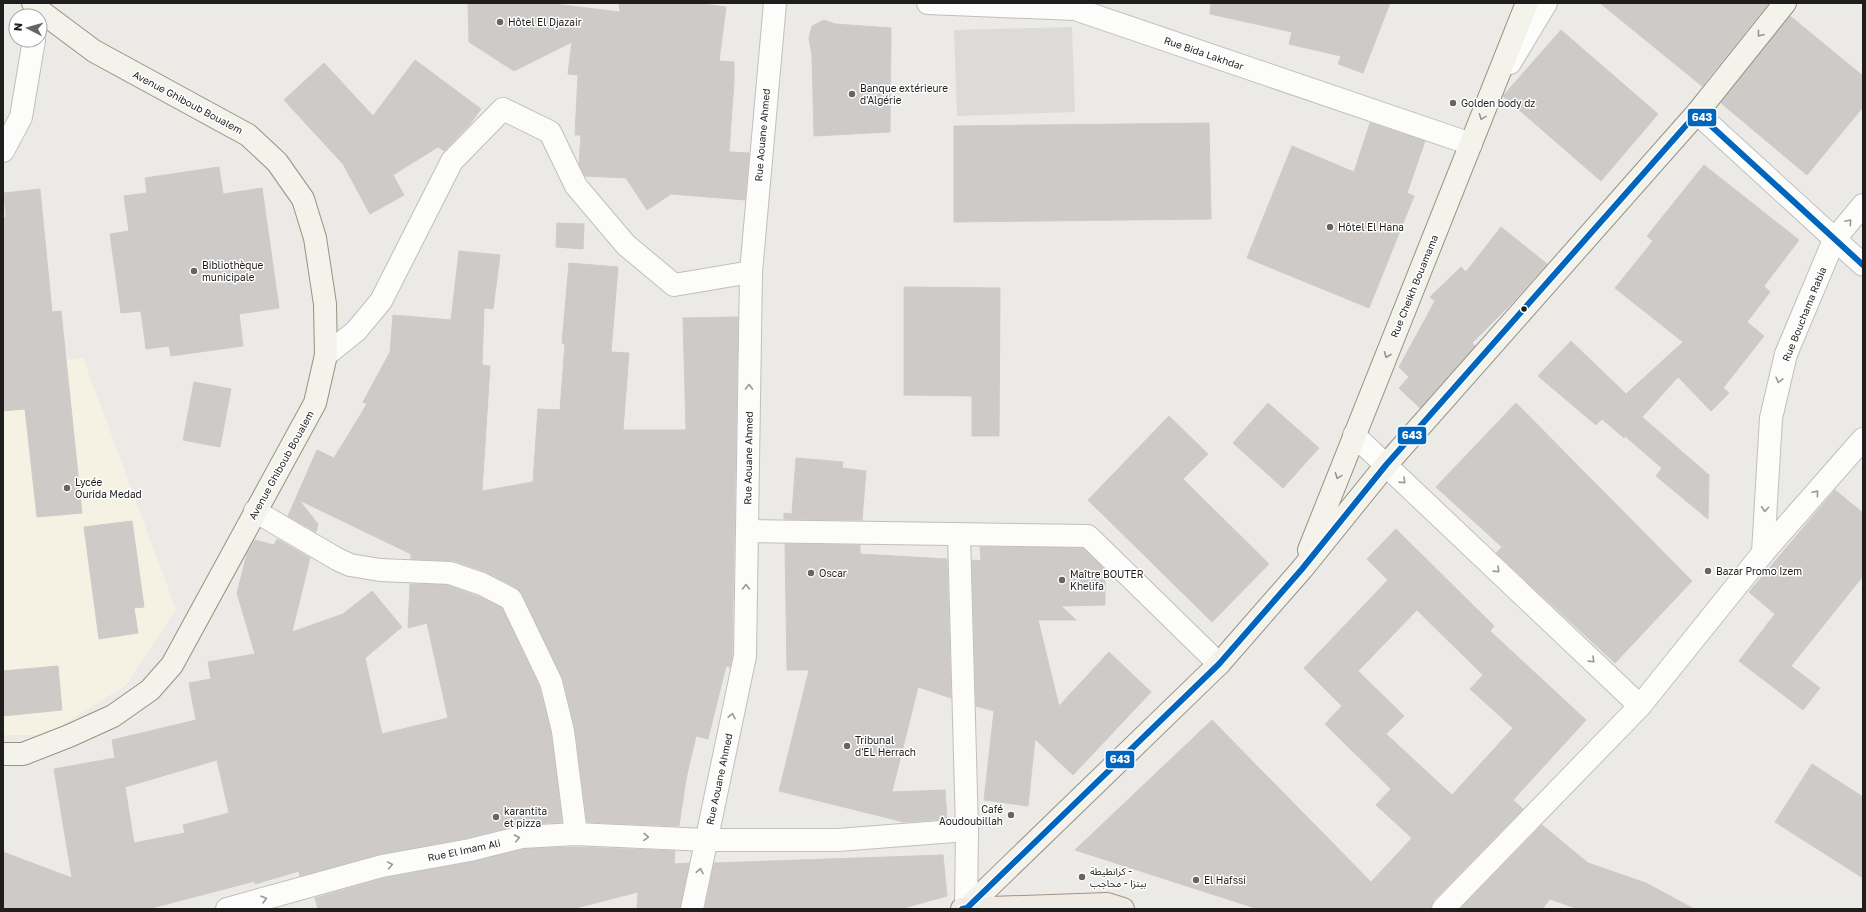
<svg xmlns="http://www.w3.org/2000/svg" width="1866" height="912" font-family="'Golos Text','Noto Sans Arabic',sans-serif">
	<style>
		.education { fill: #f5f2e4 }
		.parking { fill: #dcdbda }
		.building { fill: #cdcac8; stroke: #cfcbc9; fill-rule: evenodd }
		.lines { fill: none; stroke-linecap: round; stroke-linejoin: round }
		.street-casing { stroke: #bfbfbd; stroke-width: 24 }
		.secondary-casing { stroke: #959381; stroke-width: 24 }
		.primary-casing { stroke: #a19386; stroke-width: 24 }
		.street { stroke: #fcfcfb; stroke-width: 22 }
		.secondary { stroke: #f3f2eb; stroke-width: 22 }
		.primary { stroke: #f0eae5; stroke-width: 22 }
		.bus-1-casing { stroke: #fff; stroke-width: 9 }
		.bus-1 { stroke: #0065bd; stroke-width: 6 }
		.oneway { stroke: #93938f }
		.oneway2 { stroke: #989898 }
		.poi-dot { fill: #666564; stroke: #fff; stroke-width: 1.5 }
		.bus-dot { fill: #1e1e1e; stroke: #fff; stroke-width: 1.5 }
		.labels { text-anchor: middle; stroke-width: 3; stroke-linejoin: round; paint-order: stroke }
		.poi-label { font-size: 10px; fill: #1e1e1e; stroke: #fff; text-anchor: start }
		.street-label { font-size: 10px; fill: #1e1e1e; stroke: #fff }
		.line-badge { stroke: #fff; stroke-width: 1.5 }
		.badge-label { font-size: 11px; text-anchor: middle; font-weight: bold; fill: #fff }
	</style>
	<rect width="100%" height="100%" fill="#eceae7"/>
	<path class="education" d="M 83,358 L 176,610 L 126,685 L 47,735 L 3,735 L 3,366 Z"/>
	<path class="parking" d="M 1072,27 L 1075,112 L 957,116 L 954,30 Z"/>
	<g class="building">
		<path d="M 468,3 L 546,3 L 620,12 L 619,3 L 695,3 L 726,7 L 719,61 L 734,62 L 734,82 L 729,152 L 749,153 L 745,200 L 671,194 L 647,210 L 626,178 L 585,176 L 579,164 L 581,135 L 575,135 L 578,75 L 568,74 L 572,42 L 514,71 L 469,42 Z"/>
		<path d="M 1211,3 L 1390,3 L 1363,73 L 1338,64 L 1341,56 L 1289,44 L 1292,32 L 1210,14 Z"/>
		<path d="M 1600,3 L 1769,3 L 1702,86 Z"/>
		<path d="M 1790,16 L 1863,76 L 1863,107 L 1807,175 L 1721,103 Z"/>
		<path d="M 824,20 L 835,24 L 891,28 L 890,132 L 814,136 L 812,55 L 809,38 L 812,26 Z"/>
		<path d="M 1561,30 L 1658,114 L 1601,181 L 1503,96 Z"/>
		<path d="M 415,60 L 481,109 L 470,124 L 444,151 L 438,147 L 393,175 L 404,195 L 370,214 L 343,164 L 284,100 L 324,63 L 373,116 Z"/>
		<path d="M 1209,123 L 1211,219 L 954,222 L 954,126 Z"/>
		<path d="M 1370,123 L 1425,141 L 1407,193 L 1414,196 L 1369,308 L 1247,258 L 1292,146 L 1354,172 Z"/>
		<path d="M 1704,165 L 1799,240 L 1764,286 L 1770,292 L 1747,322 L 1764,336 L 1723,388 L 1729,393 L 1711,411 L 1678,377 L 1642,417 L 1709,475 L 1708,519 L 1656,476 L 1662,468 L 1625,436 L 1624,438 L 1602,419 L 1596,425 L 1538,376 L 1571,341 L 1626,394 L 1683,342 L 1615,288 L 1653,241 L 1647,236 Z"/>
		<path d="M 219,167 L 223,194 L 262,188 L 279,308 L 239,314 L 243,346 L 171,356 L 169,346 L 146,349 L 141,311 L 121,313 L 110,234 L 129,231 L 124,196 L 147,193 L 145,178 Z"/>
		<path d="M 40,189 L 52,312 L 61,311 L 82,513 L 37,517 L 25,409 L 3,411 L 3,218 L 6,217 L 4,193 Z"/>
		<path d="M 557,223 L 584,224 L 583,249 L 556,247 Z"/>
		<path d="M 1501,227 L 1547,264 L 1511,304 L 1472,343 L 1475,346 L 1420,408 L 1399,388 L 1409,377 L 1399,367 L 1435,301 L 1430,297 L 1461,267 L 1466,272 Z"/>
		<path d="M 459,251 L 500,255 L 493,309 L 484,308 L 482,365 L 490,366 L 482,491 L 533,482 L 538,409 L 560,410 L 565,344 L 562,343 L 569,263 L 618,267 L 611,352 L 629,353 L 623,430 L 686,430 L 683,318 L 738,317 L 732,658 L 730,667 L 726,666 L 708,739 L 696,736 L 686,779 L 679,826 L 587,822 L 575,729 L 563,679 L 522,594 L 517,588 L 486,572 L 454,561 L 411,559 L 411,554 L 299,500 L 318,524 L 316,532 L 288,516 L 317,450 L 334,458 L 367,404 L 363,402 L 390,352 L 393,315 L 451,320 Z"/>
		<path d="M 904,287 L 1000,288 L 999,436 L 972,436 L 972,396 L 904,395 Z"/>
		<path d="M 194,382 L 231,389 L 220,447 L 183,440 Z"/>
		<path d="M 1268,403 L 1319,448 L 1283,488 L 1233,443 Z"/>
		<path d="M 1516,403 L 1692,581 L 1615,663 L 1496,553 L 1502,547 L 1436,487 Z"/>
		<path d="M 1169,416 L 1208,454 L 1183,479 L 1269,564 L 1212,622 L 1088,500 Z"/>
		<path d="M 796,458 L 843,462 L 842,468 L 866,471 L 862,520 L 784,519 L 784,513 L 792,514 Z"/>
		<path d="M 1835,490 L 1863,513 L 1863,576 L 1791,666 L 1820,688 L 1803,710 L 1739,661 L 1775,614 L 1749,592 Z"/>
		<path d="M 132,521 L 144,607 L 134,608 L 138,633 L 99,639 L 84,527 Z"/>
		<path d="M 1396,529 L 1494,626 L 1490,631 L 1586,720 L 1513,800 L 1523,809 L 1434,900 L 1431,909 L 1258,909 L 1075,850 L 1212,720 L 1371,882 L 1412,838 L 1376,805 L 1391,789 L 1325,724 L 1342,706 L 1304,668 L 1388,580 L 1367,559 ZM 1417,610 L 1483,675 L 1470,689 L 1513,728 L 1452,795 L 1386,734 L 1404,716 L 1358,671 Z"/>
		<path d="M 277,539 L 310,558 L 292,632 L 343,614 L 372,591 L 402,627 L 365,658 L 382,734 L 448,718 L 427,623 L 408,628 L 410,584 L 448,585 L 477,596 L 502,608 L 539,686 L 551,733 L 562,822 L 519,825 L 467,838 L 380,854 L 300,876 L 299,871 L 255,884 L 255,881 L 148,909 L 3,909 L 3,852 L 72,878 L 54,769 L 115,758 L 112,740 L 196,720 L 189,683 L 211,679 L 208,662 L 255,654 L 237,593 L 247,554 L 255,540 L 274,545 ZM 217,760 L 229,813 L 183,825 L 185,833 L 134,843 L 125,787 Z"/>
		<path d="M 785,544 L 860,545 L 860,554 L 947,559 L 951,698 L 918,687 L 892,792 L 945,790 L 947,819 L 904,822 L 779,791 L 809,670 L 787,670 Z"/>
		<path d="M 980,547 L 1083,548 L 1105,570 L 1105,605 L 1061,606 L 1076,620 L 1038,620 L 1059,706 L 1109,652 L 1151,692 L 1073,775 L 1035,739 L 1028,806 L 984,800 L 994,711 L 976,706 L 972,560 L 981,561 Z"/>
		<path d="M 58,666 L 62,710 L 3,716 L 3,671 Z"/>
		<path d="M 1812,764 L 1863,797 L 1863,878 L 1775,822 Z"/>
		<path d="M 1542,825 L 1588,863 L 1646,883 L 1694,909 L 1578,909 L 1550,899 L 1542,909 L 1460,909 Z"/>
		<path d="M 576,847 L 675,851 L 674,864 L 689,863 L 680,909 L 637,909 L 638,892 L 572,909 L 318,909 L 315,898 L 385,878 L 472,862 L 524,849 Z"/>
		<path d="M 943,855 L 947,896 L 900,909 L 705,909 L 714,863 Z"/>
	</g>
	<g class="lines">
		<defs>
			<g id="street">
				<path d="M 928,3 L 1075,9 L 1471,144"/>
				<path d="M 1510,63 L 1546,3"/>
				<path d="M 1697,113 L 1863,265"/>
				<path d="M 3,151 L 21,117 L 34,40"/>
				<path d="M 326,355 L 356,331 L 381,301 L 452,161 L 503,109 L 550,132 L 576,186 L 626,245 L 674,285 L 751,272"/>
				<path d="M 1354,435 L 1640,706"/>
				<path d="M 255,511 L 337,559 L 350,565 L 380,570 L 450,573 L 482,584 L 511,599 L 551,682 L 563,731 L 576,834"/>
				<path d="M 747,531 L 1088,536 L 1219,664"/>
				<path d="M 959,534 L 967,830 L 966,909"/>
				<path d="M 1763,553 L 1771,418 L 1786,354 L 1834,240 L 1863,205"/>
				<path d="M 227,909 L 382,866 L 470,850 L 522,837 L 576,834 L 706,840 L 838,840 L 967,830"/>
				<path d="M 692,909 L 745,656 L 751,272 L 775,3"/>
				<path d="M 1443,909 L 1640,706 L 1763,553 L 1863,439"/>
			</g>
			<g id="secondary">
				<path d="M 1309,550 L 1527,3"/>
				<path d="M 3,754 L 23,754 L 69,736 L 113,716 L 150,690 L 172,665 L 315,403 L 326,355 L 325,304 L 315,238 L 303,199 L 277,162 L 248,135 L 94,51 L 39,10 L 33,3"/>
				<path d="M 967,908 L 1219,664 L 1302,569 L 1386,465 L 1697,113 L 1785,3"/>
			</g>
			<path id="primary" d="M 962,909 L 1107,904 L 1123,909"/>
		</defs>
		<use href="#street" class="street-casing"/>
		<use href="#secondary" class="secondary-casing"/>
		<use href="#primary" class="primary-casing"/>
		<use href="#street" class="street"/>
		<use href="#secondary" class="secondary"/>
		<use href="#primary" class="primary"/>
		<defs>
			<path id="bus-1" d="M 962,909 L 967,908 L 1219,664 L 1302,569 L 1386,465 L 1697,113 L 1863,265"/>
		</defs>
		<use href="#bus-1" class="bus-1-casing"/>
		<use href="#bus-1" class="bus-1"/>
	</g>
	<defs><path id="oneway-chevron" d="M-2-3.5L2.5 0L-2 3.5" fill="none" stroke-width="1.6" stroke-linecap="round" stroke-linejoin="round"/></defs>
	<g class="oneway">
		<use href="#oneway-chevron" transform="translate(1760 34) rotate(128)"/>
		<use href="#oneway-chevron" transform="translate(1482 117) rotate(111)"/>
		<use href="#oneway-chevron" transform="translate(1387 355) rotate(112)"/>
		<use href="#oneway-chevron" transform="translate(1338 476) rotate(111)"/>
	</g>
	<g class="oneway2">
		<use href="#oneway-chevron" transform="translate(1849 222) rotate(-50)"/>
		<use href="#oneway-chevron" transform="translate(1779 380) rotate(104)"/>
		<use href="#oneway-chevron" transform="translate(749 387) rotate(-89)"/>
		<use href="#oneway-chevron" transform="translate(1403 481) rotate(44)"/>
		<use href="#oneway-chevron" transform="translate(1816 493) rotate(-49)"/>
		<use href="#oneway-chevron" transform="translate(1765 509) rotate(94)"/>
		<use href="#oneway-chevron" transform="translate(1497 570) rotate(44)"/>
		<use href="#oneway-chevron" transform="translate(746 587) rotate(-89)"/>
		<use href="#oneway-chevron" transform="translate(1592 660) rotate(44)"/>
		<use href="#oneway-chevron" transform="translate(732 716) rotate(-78)"/>
		<use href="#oneway-chevron" transform="translate(646 837) rotate(2)"/>
		<use href="#oneway-chevron" transform="translate(517 838) rotate(-13)"/>
		<use href="#oneway-chevron" transform="translate(390 865) rotate(-10)"/>
		<use href="#oneway-chevron" transform="translate(700 871) rotate(-79)"/>
		<use href="#oneway-chevron" transform="translate(264 899) rotate(-16)"/>
	</g>
	<g class="poi-dot">
		<circle cx="500" cy="22" r="4"/>
		<circle cx="852" cy="94" r="4"/>
		<circle cx="1453" cy="103" r="4"/>
		<circle cx="1330" cy="227" r="4"/>
		<circle cx="194" cy="271" r="4"/>
		<circle cx="67" cy="488" r="4"/>
		<circle cx="1708" cy="571" r="4"/>
		<circle cx="811" cy="573" r="4"/>
		<circle cx="1062" cy="580" r="4"/>
		<circle cx="847" cy="746" r="4"/>
		<circle cx="1011" cy="815" r="4"/>
		<circle cx="496" cy="817" r="4"/>
		<circle cx="1082" cy="877" r="4"/>
		<circle cx="1196" cy="880" r="4"/>
	</g>
	<circle class="bus-dot" cx="1524" cy="309" r="3.5"/>
	<g class="labels">
		<g class="poi-label">
			<text x="508" y="26">Hôtel El Djazair</text>
			<text x="860" y="92">Banque extérieure<tspan x="860" dy="12">d'Algérie</tspan></text>
			<text x="1461" y="107">Golden body dz</text>
			<text x="1338" y="231">Hôtel El Hana</text>
			<text x="202" y="269">Bibliothèque<tspan x="202" dy="12">municipale</tspan></text>
			<text x="75" y="486">Lycée<tspan x="75" dy="12">Ourida Medad</tspan></text>
			<text x="1716" y="575">Bazar Promo Izem</text>
			<text x="819" y="577">Oscar</text>
			<text x="1070" y="578">Maître BOUTER<tspan x="1070" dy="12">Khelifa</tspan></text>
			<text x="855" y="744">Tribunal<tspan x="855" dy="12">d'EL Herrach</tspan></text>
			<text x="1003" y="813" text-anchor="end">Café<tspan x="1003" dy="12">Aoudoubillah</tspan></text>
			<text x="504" y="815">karantita<tspan x="504" dy="12">et pizza</tspan></text>
			<text x="1090" y="875">كرانطيطة -<tspan x="1090" dy="12">بيتزا - محاجب</tspan></text>
			<text x="1204" y="884">El Hafssi</text>
		</g>
		<g class="street-label">
			<text transform="translate(1204 53) rotate(19)" y="4">Rue Bida Lakhdar</text>
			<text transform="translate(188 102) rotate(28)" y="4">Avenue Ghiboub Boualem</text>
			<text transform="translate(762 135) rotate(-85)" y="4">Rue Aouane Ahmed</text>
			<text transform="translate(1414 286) rotate(-68)" y="4">Rue Cheikh Bouamama</text>
			<text transform="translate(1804 314) rotate(-68)" y="4">Rue Bouchama Rabia</text>
			<text transform="translate(748 458) rotate(-89)" y="4">Rue Aouane Ahmed</text>
			<text transform="translate(281 465) rotate(-61)" y="4">Avenue Ghiboub Boualem</text>
			<text transform="translate(719 779) rotate(-78)" y="4">Rue Aouane Ahmed</text>
			<text transform="translate(464 850) rotate(-12)" y="4">Rue El Imam Ali</text>
		</g>
	</g>
	<g class="line-badge">
		<rect x="1687" y="108" width="30" height="19" rx="4" fill="#0065bd"/>
		<rect x="1397" y="426" width="30" height="19" rx="4" fill="#0065bd"/>
		<rect x="1105" y="750" width="30" height="19" rx="4" fill="#0065bd"/>
	</g>
	<g class="badge-label">
		<text x="1702" y="121">643</text>
		<text x="1412" y="439">643</text>
		<text x="1120" y="763">643</text>
	</g>
	<rect width="1866" height="912" fill="none" stroke="#1e1e1e" stroke-width="8"/>
	<g transform="translate(28 28) rotate(276)"><circle r="19" fill="#ffffff" stroke="#a5a5a5"/>
	<path d="M0-3L7 15L0 10L-7 15Z" fill="#666564"/>
	<text y="-6" font-size="11" font-weight="bold" text-anchor="middle" fill="#1e1e1e">N</text>
	</g>
</svg>
